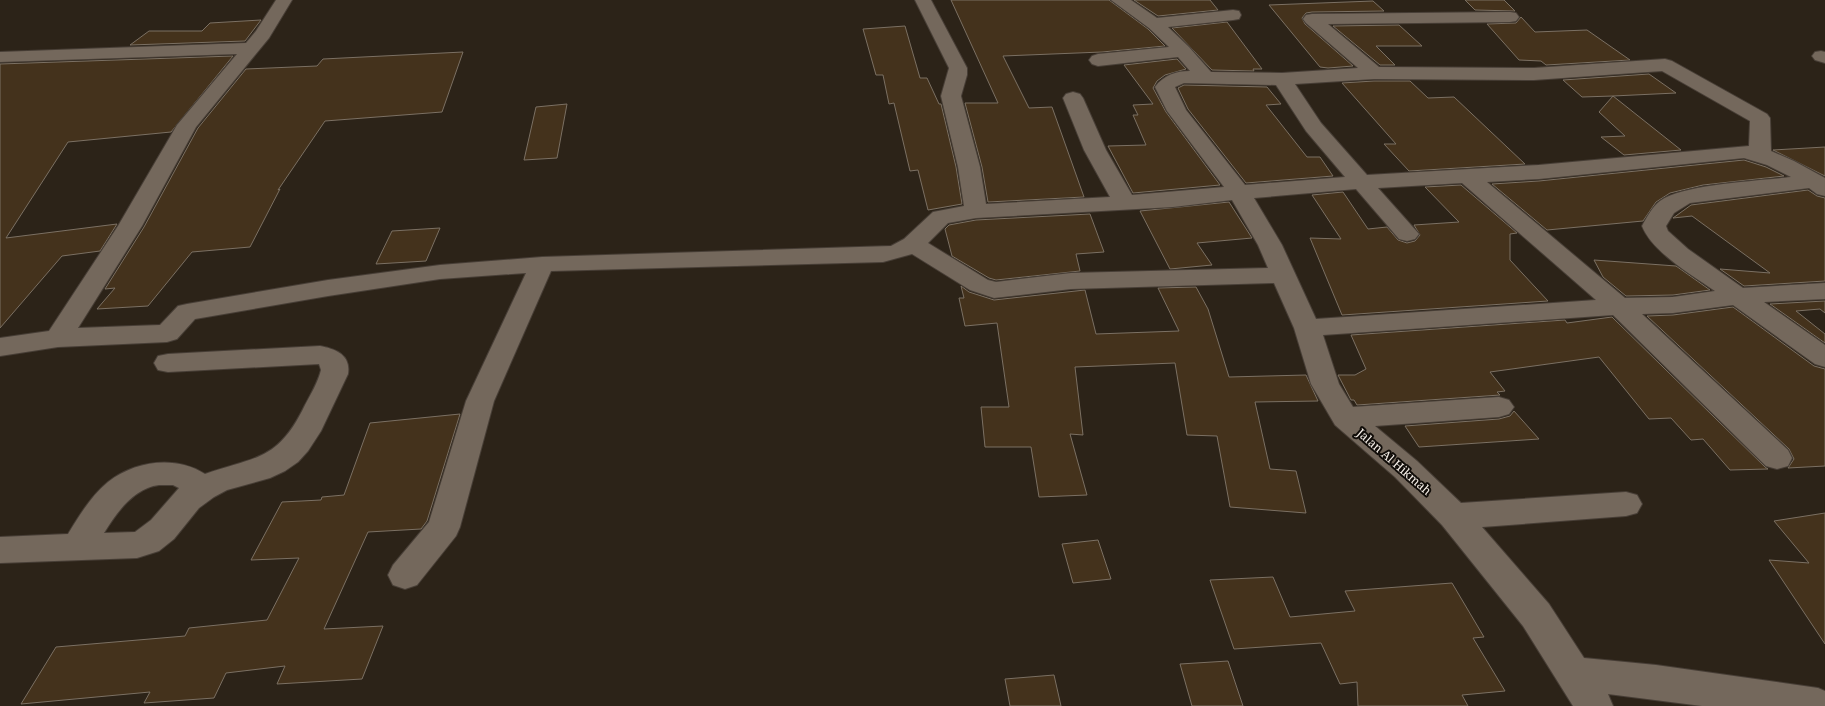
<svg xmlns="http://www.w3.org/2000/svg" width="1825" height="706" font-family="'Noto Serif',serif">
	<style>
		.building { fill: #44321c; stroke: #7b7063 }
		.lines { fill: none; stroke-linecap: round; stroke-linejoin: round }
		.minor-casing { stroke: #473e36; stroke-width: 2 }
		.minor { fill: #74685c; fill-rule: evenodd }
		.labels { text-anchor: middle; stroke-width: 4; stroke-linejoin: round; paint-order: stroke }
		.street-label { font-size: 12px; fill: #f7f0e9; stroke: #110d09 }
	</style>
	<rect width="100%" height="100%" fill="#2c2318"/>
	<g class="building">
		<path d="M 951,0 L 1109,0 L 1148,29 L 1165,46 L 1102,52 L 1003,56 L 1029,108 L 1052,107 L 1084,197 L 988,202 L 982,167 L 965,103 L 998,103 Z"/>
		<path d="M 1134,0 L 1210,0 L 1218,10 L 1158,16 Z"/>
		<path d="M 1465,0 L 1504,0 L 1515,11 L 1475,10 Z"/>
		<path d="M 1373,1 L 1384,11 L 1312,12 L 1306,13 L 1302,18 L 1305,24 L 1353,66 L 1328,68 L 1320,67 L 1269,5 Z"/>
		<path d="M 1521,17 L 1535,32 L 1587,30 L 1630,60 L 1546,65 L 1541,61 L 1519,60 L 1487,24 L 1516,23 Z"/>
		<path d="M 261,20 L 245,41 L 130,45 L 149,31 L 202,31 L 210,23 Z"/>
		<path d="M 1227,22 L 1262,69 L 1253,69 L 1254,71 L 1212,70 L 1172,28 Z"/>
		<path d="M 1399,25 L 1422,46 L 1376,46 L 1395,65 L 1380,65 L 1333,26 Z"/>
		<path d="M 905,26 L 920,78 L 927,78 L 939,104 L 941,104 L 956,167 L 962,204 L 928,210 L 918,170 L 910,171 L 894,103 L 889,104 L 883,75 L 876,75 L 863,29 Z"/>
		<path d="M 463,52 L 442,112 L 325,121 L 278,190 L 280,189 L 250,247 L 192,252 L 148,306 L 97,309 L 115,288 L 105,289 L 144,227 L 198,128 L 246,69 L 317,66 L 323,59 Z"/>
		<path d="M 233,56 L 171,132 L 68,142 L 6,238 L 117,224 L 100,251 L 62,256 L 0,328 L 0,64 Z"/>
		<path d="M 1177,59 L 1186,69 L 1165,75 L 1157,81 L 1153,88 L 1166,112 L 1220,185 L 1133,193 L 1108,146 L 1146,145 L 1133,115 L 1138,115 L 1133,105 L 1153,104 L 1124,65 Z"/>
		<path d="M 1649,74 L 1676,93 L 1613,96 L 1681,150 L 1624,155 L 1601,137 L 1625,136 L 1599,112 L 1613,96 L 1582,97 L 1563,80 Z"/>
		<path d="M 1374,81 L 1410,81 L 1428,98 L 1454,97 L 1525,164 L 1409,171 L 1384,144 L 1396,144 L 1342,83 Z"/>
		<path d="M 1184,85 L 1267,87 L 1281,104 L 1266,105 L 1307,157 L 1320,157 L 1333,176 L 1246,183 L 1188,109 L 1178,88 Z"/>
		<path d="M 567,104 L 557,158 L 524,160 L 536,107 Z"/>
		<path d="M 1825,147 L 1825,176 L 1773,150 Z"/>
		<path d="M 1744,160 L 1766,167 L 1784,176 L 1703,185 L 1670,193 L 1656,202 L 1643,221 L 1547,230 L 1492,184 L 1539,181 Z"/>
		<path d="M 1461,185 L 1517,233 L 1510,234 L 1510,260 L 1548,301 L 1342,315 L 1310,238 L 1341,239 L 1312,195 L 1343,192 L 1368,229 L 1387,227 L 1398,240 L 1407,243 L 1415,241 L 1420,235 L 1414,225 L 1459,222 L 1425,187 Z"/>
		<path d="M 1808,190 L 1817,196 L 1825,198 L 1825,281 L 1744,286 L 1720,269 L 1770,273 L 1692,216 L 1673,218 L 1691,205 Z"/>
		<path d="M 1229,202 L 1252,238 L 1197,243 L 1212,265 L 1170,269 L 1140,211 Z"/>
		<path d="M 1090,214 L 1104,252 L 1076,254 L 1080,271 L 996,280 L 989,278 L 952,256 L 945,229 L 949,225 L 976,220 Z"/>
		<path d="M 440,228 L 426,261 L 376,264 L 392,231 Z"/>
		<path d="M 1594,260 L 1676,266 L 1710,290 L 1673,295 L 1626,296 L 1603,277 Z"/>
		<path d="M 961,286 L 969,292 L 994,300 L 1085,290 L 1096,334 L 1179,331 L 1158,288 L 1196,287 L 1208,309 L 1229,377 L 1306,375 L 1318,401 L 1255,402 L 1270,469 L 1296,471 L 1306,513 L 1230,507 L 1217,436 L 1187,435 L 1175,363 L 1075,367 L 1083,435 L 1070,434 L 1087,495 L 1039,497 L 1031,447 L 985,447 L 981,407 L 1009,407 L 997,323 L 965,326 L 959,298 L 964,298 Z"/>
		<path d="M 1825,301 L 1825,313 L 1820,309 L 1796,311 L 1825,334 L 1825,343 L 1770,304 Z"/>
		<path d="M 1733,307 L 1814,366 L 1825,369 L 1825,466 L 1788,468 L 1794,459 L 1789,449 L 1647,316 L 1673,315 Z"/>
		<path d="M 1612,317 L 1765,467 L 1768,469 L 1730,470 L 1703,439 L 1691,440 L 1671,418 L 1649,419 L 1599,357 L 1490,372 L 1505,391 L 1497,392 L 1500,395 L 1357,405 L 1354,400 L 1351,400 L 1338,375 L 1355,375 L 1366,369 L 1351,335 L 1565,320 L 1567,323 Z"/>
		<path d="M 1514,411 L 1539,439 L 1419,447 L 1405,426 L 1499,419 L 1510,416 Z"/>
		<path d="M 460,414 L 427,521 L 421,529 L 368,532 L 324,629 L 383,626 L 362,679 L 277,684 L 285,666 L 226,673 L 214,698 L 144,703 L 150,692 L 21,704 L 56,647 L 185,636 L 189,628 L 267,620 L 299,558 L 251,560 L 282,502 L 321,500 L 322,497 L 344,495 L 370,423 Z"/>
		<path d="M 1825,513 L 1825,644 L 1769,560 L 1809,563 L 1774,521 Z"/>
		<path d="M 1098,540 L 1111,579 L 1073,583 L 1062,544 Z"/>
		<path d="M 1273,577 L 1290,617 L 1355,611 L 1345,591 L 1452,583 L 1484,637 L 1473,638 L 1505,691 L 1462,695 L 1468,706 L 1358,706 L 1357,682 L 1340,684 L 1321,643 L 1234,649 L 1210,580 Z"/>
		<path d="M 1228,661 L 1243,706 L 1192,706 L 1180,664 Z"/>
		<path d="M 1054,675 L 1061,706 L 1010,706 L 1005,679 Z"/>
	</g>
	<g class="lines">
		<defs>
			<g id="minor">
				<path d="M 276,0 L 292,0 L 269,38 L 196,127 L 142,226 L 78,328 L 160,325 L 178,306 L 187,304 L 328,280 L 440,265 L 542,257 L 891,246 L 904,239 L 933,212 L 964,206 L 958,167 L 941,96 L 949,68 L 915,0 L 931,0 L 967,68 L 967,75 L 961,96 L 980,167 L 986,204 L 1110,197 L 1084,150 L 1063,98 L 1066,94 L 1073,92 L 1080,94 L 1083,98 L 1106,150 L 1132,195 L 1224,187 L 1167,111 L 1155,87 C 1164,75 1176,71 1190,71 L 1178,57 L 1098,66 L 1092,64 L 1089,60 L 1092,56 L 1098,54 L 1169,47 L 1149,28 L 1111,0 L 1131,0 L 1157,18 L 1233,10 L 1239,11 L 1241,15 L 1239,19 L 1233,20 L 1168,27 L 1189,47 L 1211,72 L 1282,73 L 1358,68 L 1306,23 L 1303,19 L 1306,15 L 1312,14 L 1510,12 L 1516,13 L 1519,17 L 1516,21 L 1510,22 L 1328,24 L 1379,67 L 1534,68 L 1665,59 L 1672,61 L 1767,114 L 1770,118 L 1771,151 L 1794,161 L 1825,178 L 1825,196 L 1817,194 L 1809,188 L 1690,203 L 1674,213 L 1666,226 L 1668,231 L 1688,249 L 1743,288 L 1825,283 L 1825,299 L 1764,302 L 1825,345 L 1825,367 L 1815,364 L 1733,305 L 1673,313 L 1642,314 L 1788,450 L 1792,458 L 1788,466 L 1777,469 L 1766,466 L 1613,315 L 1323,335 L 1339,384 L 1353,407 L 1499,397 L 1509,400 L 1514,407 L 1509,414 L 1499,417 L 1375,426 L 1417,461 L 1461,503 L 1626,492 L 1637,495 L 1642,504 L 1637,513 L 1626,516 L 1482,527 L 1549,604 L 1584,658 L 1656,665 L 1818,688 L 1825,691 L 1825,706 L 1702,706 L 1608,694 L 1613,706 L 1573,706 L 1523,626 L 1442,525 L 1395,477 L 1335,425 L 1311,384 L 1294,328 L 1274,283 L 1071,289 L 994,298 L 970,290 L 912,254 L 883,262 L 551,271 L 494,401 L 460,527 L 456,536 L 417,585 L 405,589 L 393,585 L 388,575 L 393,565 L 429,522 L 466,401 L 526,273 L 440,279 L 328,296 L 195,319 L 177,339 L 167,342 L 58,347 L 0,356 L 0,338 L 49,331 L 118,226 L 177,125 L 237,54 L 0,62 L 0,52 L 246,43 L 256,31 ZM 1662,71 L 1750,121 L 1749,146 L 1539,165 L 1367,175 L 1321,123 L 1295,84 L 1374,79 L 1534,80 ZM 1184,83 L 1276,85 L 1306,131 L 1345,177 L 1245,185 L 1186,110 L 1175,87 ZM 1744,158 L 1767,165 L 1791,177 C 1760,181 1683,184 1660,201 C 1652,207 1647,217 1642,226 C 1652,252 1692,275 1715,291 L 1673,297 L 1625,298 L 1487,182 L 1539,179 ZM 1462,183 L 1596,300 L 1316,319 L 1282,245 L 1254,198 L 1356,189 L 1399,239 L 1407,241 L 1415,239 L 1419,234 L 1378,188 ZM 1232,200 L 1258,245 L 1268,268 L 1071,273 L 996,282 L 988,280 L 928,243 L 948,223 L 976,218 L 1173,207 Z"/>
				<path d="M 1821,51 L 1825,52 L 1825,63 L 1815,60 L 1812,56 L 1815,52 Z"/>
				<path d="M 320,346 C 336,349 351,355 348,374 L 321,431 L 308,451 L 298,462 L 285,471 L 270,478 L 227,490 L 214,497 L 199,508 L 174,539 L 159,551 L 137,558 L 0,563 L 0,537 L 68,534 C 79,516 91,496 108,482 C 135,461 175,455 205,474 C 257,456 278,461 305,405 C 311,394 318,382 321,370 L 319,364 L 168,372 L 158,370 L 154,363 L 158,356 L 168,354 ZM 159,485 L 173,485 L 179,488 L 151,520 L 135,532 L 104,533 C 117,512 134,488 159,485 Z"/>
			</g>
		</defs>
		<use href="#minor" class="minor-casing"/>
		<use href="#minor" class="minor"/>
	</g>
	<g class="labels">
		<g class="street-label">
			<text transform="translate(1394 462) rotate(41)" y="4">Jalan Al Hikmah</text>
		</g>
	</g>
</svg>
